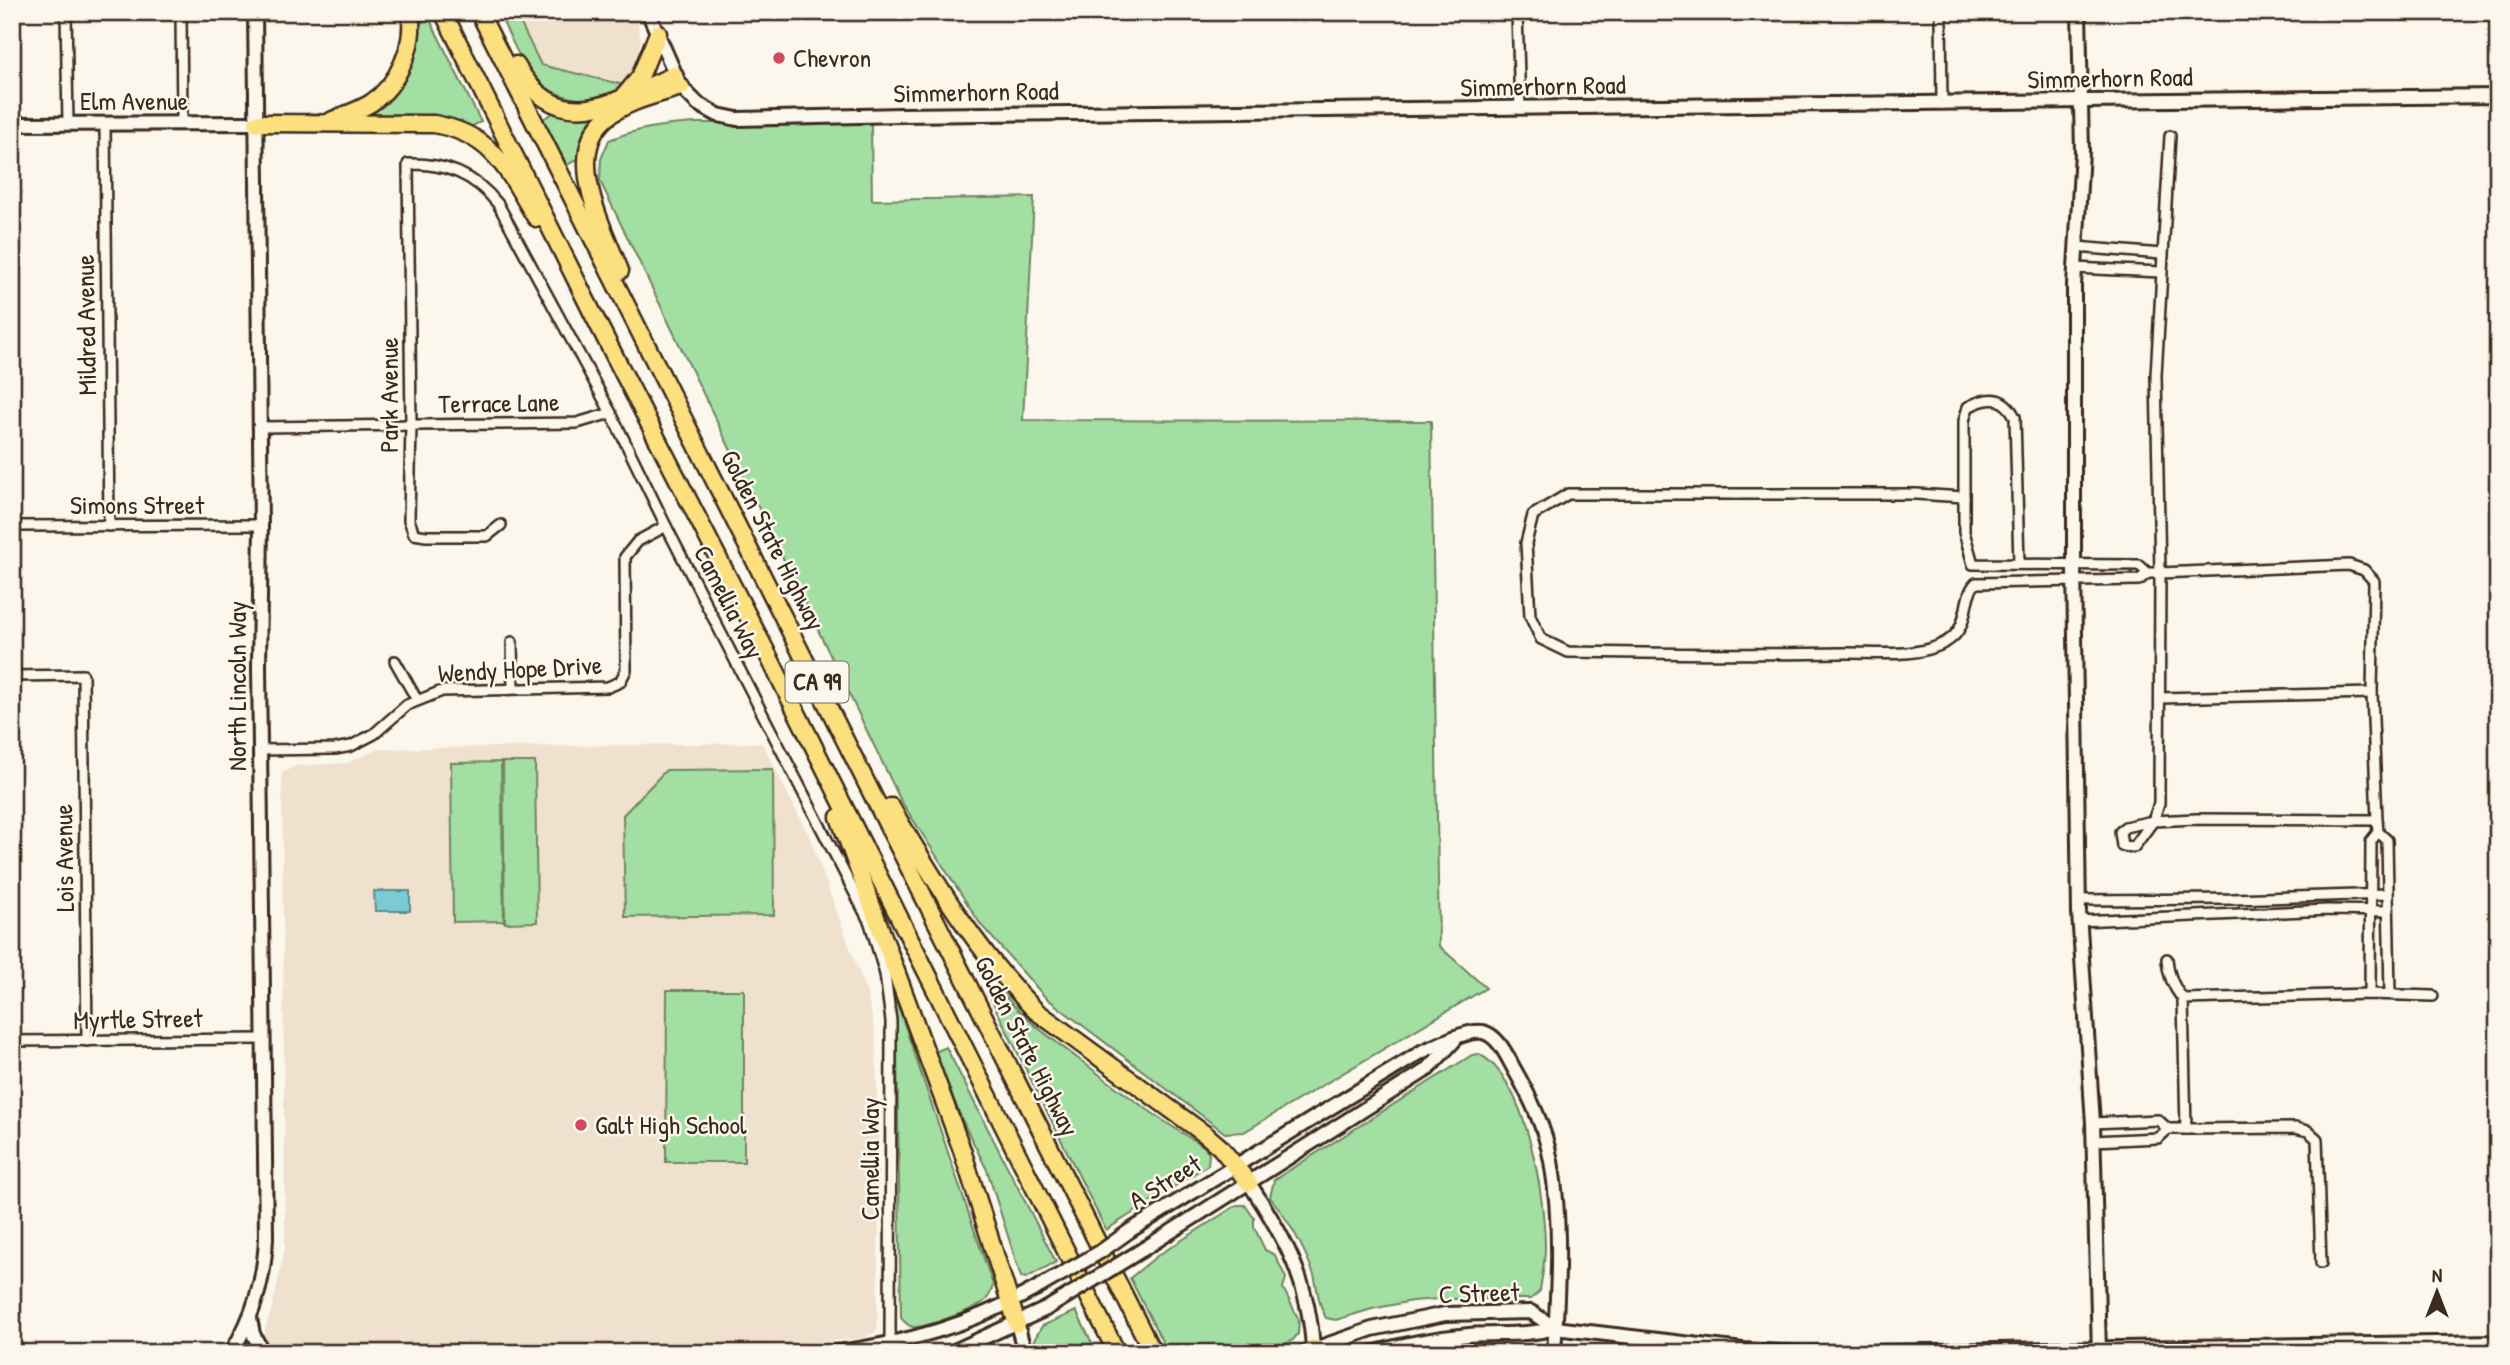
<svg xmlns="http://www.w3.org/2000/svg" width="2510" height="1365" font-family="'Patrick Hand',sans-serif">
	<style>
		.built { fill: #efe1cd }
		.green { fill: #a3dea3; stroke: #6f8460; stroke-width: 2 }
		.water { fill: #7acbd3; stroke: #618b8b; stroke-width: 2 }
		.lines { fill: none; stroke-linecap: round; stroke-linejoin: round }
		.street-casing { stroke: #3b2a1e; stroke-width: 14 }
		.secondary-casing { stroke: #3b2a1e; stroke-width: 18 }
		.highway-casing { stroke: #3b2a1e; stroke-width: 21 }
		.street { stroke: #fbf7ec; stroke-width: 9 }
		.secondary { stroke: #fbf7ec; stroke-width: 12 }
		.highway { stroke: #fce080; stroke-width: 16 }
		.secondary-bridge-casing { stroke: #3b2a1e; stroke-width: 18; stroke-linecap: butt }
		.secondary-bridge { stroke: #fbf7ec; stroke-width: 12 }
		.poi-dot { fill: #d1495b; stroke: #fbf7ec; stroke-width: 2.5 }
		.labels { text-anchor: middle; stroke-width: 5; stroke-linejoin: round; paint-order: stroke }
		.shield { fill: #fbf7ec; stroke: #75685c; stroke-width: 2 }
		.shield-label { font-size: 24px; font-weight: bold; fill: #3b2a1e }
		.poi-label { font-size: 26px; fill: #3b2a1e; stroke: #fbf7ec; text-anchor: start }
		.street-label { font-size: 26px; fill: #3b2a1e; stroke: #fbf7ec }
	</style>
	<rect width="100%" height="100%" fill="#fbf7ec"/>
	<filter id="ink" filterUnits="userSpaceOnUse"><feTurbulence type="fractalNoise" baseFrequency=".0143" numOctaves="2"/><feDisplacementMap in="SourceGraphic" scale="14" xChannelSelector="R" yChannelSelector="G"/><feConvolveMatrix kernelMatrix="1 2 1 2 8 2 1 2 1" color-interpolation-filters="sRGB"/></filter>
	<g filter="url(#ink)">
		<g class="built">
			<path d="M 515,12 L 635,12 L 641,39 L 637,62 L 624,85 L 540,65 Z"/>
			<path d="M 762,743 L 809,836 L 867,994 L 876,1037 L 879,1205 L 877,1330 L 865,1338 L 784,1345 L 553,1353 L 275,1353 L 265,1339 L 265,1329 L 273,1305 L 285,1247 L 282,773 L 295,766 L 348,763 L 377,749 Z"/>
		</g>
		<g class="green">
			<path d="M 498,12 L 515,12 L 541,65 L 624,85 C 608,99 600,101 579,99 C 529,94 518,51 498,12 Z"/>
			<path d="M 429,18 L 481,122 L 470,127 L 456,122 L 352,118 C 396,96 416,74 417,24 Z"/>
			<path d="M 556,111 C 571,116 583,117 599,113 L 600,116 L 581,157 L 567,165 L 543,119 Z"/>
			<path d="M 695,123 L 871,123 L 872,200 L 1034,197 L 1023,420 L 1431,421 L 1439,946 L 1486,988 L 1244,1132 L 1225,1133 L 1045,997 L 981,925 L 901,801 L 600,181 L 601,159 L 609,140 C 639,128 663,125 695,123 Z"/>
			<path d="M 501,762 L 504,921 L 453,922 L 451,763 Z"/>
			<path d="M 503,762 L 535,762 L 537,922 L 505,923 Z"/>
			<path d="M 773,769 L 774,915 L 625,917 L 623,815 L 666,770 Z"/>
			<path d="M 888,976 L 993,1285 C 991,1292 989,1299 982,1303 C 972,1310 925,1328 914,1327 C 908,1327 905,1322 901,1318 L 897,1049 Z"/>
			<path d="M 998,988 C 1023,1019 1056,1042 1088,1066 C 1126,1095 1164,1123 1205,1147 L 1209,1154 L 1208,1165 L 1106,1230 L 988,993 Z"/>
			<path d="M 667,990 L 744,990 L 744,1162 L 666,1162 Z"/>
			<path d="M 946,1047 L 1056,1262 L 1026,1278 L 1021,1277 L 987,1170 L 962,1120 L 935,1052 Z"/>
			<path d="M 1479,1054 C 1527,1079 1545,1198 1545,1248 C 1545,1262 1542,1277 1540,1291 L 1531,1299 L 1439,1299 L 1412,1301 L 1372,1309 L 1336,1320 L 1326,1318 C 1318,1305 1318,1290 1314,1275 C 1304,1247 1289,1221 1270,1197 L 1274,1180 L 1472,1055 Z"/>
			<path d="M 1237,1205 L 1245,1205 L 1254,1218 L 1254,1227 L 1265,1250 L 1275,1255 L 1286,1278 L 1283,1288 L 1299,1320 L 1298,1334 L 1293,1340 L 1268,1353 L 1168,1353 L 1130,1278 L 1157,1256 Z"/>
			<path d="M 1076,1311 L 1097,1353 L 1038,1353 L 1033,1342 L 1042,1326 Z"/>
			<path d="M 1524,1346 L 1536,1353 L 1432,1353 L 1458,1349 Z"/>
		</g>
		<path class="water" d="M 374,891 L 410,891 L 410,911 L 375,911 Z"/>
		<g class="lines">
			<defs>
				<g id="street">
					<path d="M 66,12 L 68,124"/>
					<path d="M 181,12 L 182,123"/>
					<path d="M 1517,12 L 1520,109"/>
					<path d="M 1941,12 L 1942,104"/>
					<path d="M 105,124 L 109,526"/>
					<path d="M 2076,247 L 2162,254"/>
					<path d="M 2074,268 L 2161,272"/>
					<path d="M 260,427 L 577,423 L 611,413"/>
					<path d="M 1964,497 L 1964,421 L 1968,407 C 1988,396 2004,395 2015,417 L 2019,564"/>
					<path d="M 501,525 L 487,536 L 426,536 L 414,534 L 409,520 L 411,425 L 408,164 C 445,163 474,174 498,204 L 611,413 L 666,526 L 870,923 L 885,974 L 891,1021 L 890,1345"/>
					<path d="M 12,526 L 261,525"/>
					<path d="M 2148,573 L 2139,565 L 1973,564 L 1964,532 L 1964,497 L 1916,494 L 1568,494 L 1533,515 L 1526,543 L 1530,616 L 1541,639 L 1568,652 C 1659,653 1750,655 1841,653 C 1874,652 1917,659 1946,642 C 1972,627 1961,598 1976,583 L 2139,580 L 2148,573 L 2160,573 L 2349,565 L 2364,570 L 2374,581 L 2372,693 L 2377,820 L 2196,819 L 2153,821 L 2159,804 L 2160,573 L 2156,375 L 2170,136"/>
					<path d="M 512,642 L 513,688"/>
					<path d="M 395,661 L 417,700"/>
					<path d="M 12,676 L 83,675 L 87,1041"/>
					<path d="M 2160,698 L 2372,693"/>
					<path d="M 260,750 L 335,749 L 351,746 L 374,734 L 407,705 L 442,691 L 608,687 L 620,682 L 626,670 L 625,557 L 638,541 L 666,526"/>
					<path d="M 2153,821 L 2134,847 L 2122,846 L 2120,832 L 2125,827 Z"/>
					<path d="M 2378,832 L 2387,840 L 2390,994"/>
					<path d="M 2079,900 L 2232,899 L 2388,894"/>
					<path d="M 2079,921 L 2328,910 L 2388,911"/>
					<path d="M 2167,959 C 2168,975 2173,987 2183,999"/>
					<path d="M 2370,994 L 2371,841 L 2378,832 L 2377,820"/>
					<path d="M 12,1041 L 264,1039"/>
					<path d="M 2093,1123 L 2158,1120 L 2168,1129 L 2186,1129"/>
					<path d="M 2093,1141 L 2158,1138 L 2168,1129"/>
					<path d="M 2321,1263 L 2317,1139 L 2308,1131 L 2295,1128 L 2186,1129 L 2183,999 L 2370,994 L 2433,996"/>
				</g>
				<g id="secondary">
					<path d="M 648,12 L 681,87 L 698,104 L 718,115 L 737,119 L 901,115 L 2498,96"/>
					<path d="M 2079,12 L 2082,152 L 2074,285 L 2074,565 L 2079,913 L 2093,1123 L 2099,1353"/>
					<path d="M 12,124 L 257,123"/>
					<path d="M 1249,1183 C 1285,1237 1309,1282 1313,1348"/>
					<path d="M 1131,1230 L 1423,1051 C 1438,1045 1468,1029 1483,1032 C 1498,1036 1506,1054 1513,1067 C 1530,1097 1545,1127 1551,1161 C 1562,1223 1558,1290 1554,1353"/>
					<path d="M 1142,1250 L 1428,1069 L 1454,1041"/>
					<path d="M 250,1318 L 253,1334 L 263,1353"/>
					<path d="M 1017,1324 L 1025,1353"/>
					<path d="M 231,1353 C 254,1316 264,1281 266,1238 L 259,666 L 261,525 L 255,12"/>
					<path d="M 832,1353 C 908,1343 970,1325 1037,1288"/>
					<path d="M 950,1353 L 1046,1309"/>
					<path d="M 1303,1353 L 1372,1329 L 1445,1314 L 1531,1312 L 1555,1328"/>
					<path d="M 1372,1353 C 1404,1344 1436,1338 1469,1335 C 1499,1333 1526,1336 1555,1328 L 1743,1350 L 1799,1353"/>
					<path d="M 1808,1353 L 2498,1342"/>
				</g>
				<g id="highway">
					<path d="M 443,12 L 594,316 L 771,661 L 1117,1353"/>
					<path d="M 479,12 L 1153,1353"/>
					<path d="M 516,65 C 559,140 615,101 674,75"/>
					<path d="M 625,95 L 640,77 L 658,33"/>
					<path d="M 331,121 C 344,115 358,111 371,103 C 398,85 416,45 410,12"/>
					<path d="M 257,123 L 434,124 C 493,134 508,171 536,218"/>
					<path d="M 620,271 C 604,229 563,155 606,118 C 626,101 656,95 681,87"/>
					<path d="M 891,807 C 934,880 976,951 1036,1011 L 1206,1135 L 1220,1147 L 1249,1183"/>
					<path d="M 839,817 L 962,1150 L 1017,1324"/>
					<path d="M 1313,1348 L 1314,1353"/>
				</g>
			</defs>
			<use href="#street" class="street-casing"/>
			<use href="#secondary" class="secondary-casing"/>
			<use href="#highway" class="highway-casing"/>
			<use href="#street" class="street"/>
			<use href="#secondary" class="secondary"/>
			<use href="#highway" class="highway"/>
			<defs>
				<g id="secondary-bridge">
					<path d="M 1037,1288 L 1100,1252 L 1131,1230"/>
					<path d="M 1046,1309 L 1142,1250"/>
				</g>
			</defs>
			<use href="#secondary-bridge" class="secondary-bridge-casing"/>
			<use href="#secondary-bridge" class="secondary-bridge"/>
		</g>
	</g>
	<g class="poi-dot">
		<circle cx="779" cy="58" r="7"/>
		<circle cx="581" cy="1125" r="7"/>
	</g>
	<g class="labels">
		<rect class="shield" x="785.5" y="661.5" width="63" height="41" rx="5"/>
		<g class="shield-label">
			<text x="817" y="690">CA 99</text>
		</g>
		<g class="poi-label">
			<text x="793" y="67">Chevron</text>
			<text x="595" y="1134">Galt High School</text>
		</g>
		<g class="street-label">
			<text transform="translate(2110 78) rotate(-1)" y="9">Simmerhorn Road</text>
			<text transform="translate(1543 86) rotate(-1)" y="9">Simmerhorn Road</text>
			<text transform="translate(976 92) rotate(-1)" y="9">Simmerhorn Road</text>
			<text x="134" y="110">Elm Avenue</text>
			<text transform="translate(86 325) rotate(-91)" y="9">Mildred Avenue</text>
			<text transform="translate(389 395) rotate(-90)" y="9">Park Avenue</text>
			<text transform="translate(499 403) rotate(-1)" y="9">Terrace Lane</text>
			<text x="137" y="514">Simons Street</text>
			<text transform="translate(773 540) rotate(63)" y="9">Golden State Highway</text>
			<text transform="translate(729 602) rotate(63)" y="9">Camellia Way</text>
			<text transform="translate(520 669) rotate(-3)" y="9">Wendy Hope Drive</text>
			<text transform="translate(237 686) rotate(-90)" y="9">North Lincoln Way</text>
			<text transform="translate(64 858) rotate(-91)" y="9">Lois Avenue</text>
			<text transform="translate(138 1019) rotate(-1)" y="9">Myrtle Street</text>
			<text transform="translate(1027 1046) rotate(63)" y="9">Golden State Highway</text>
			<text transform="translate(870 1159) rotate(-90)" y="9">Camellia Way</text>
			<text transform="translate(1165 1182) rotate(-32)" y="9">A Street</text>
			<text transform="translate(1479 1293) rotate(-2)" y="9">C Street</text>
		</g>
	</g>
	<rect width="2510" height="1365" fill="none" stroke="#fbf7ec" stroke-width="42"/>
	<rect x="21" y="21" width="2468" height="1323" fill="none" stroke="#3b2a1e" stroke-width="2.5" filter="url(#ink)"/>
	<g transform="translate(2437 1292)" stroke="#fbf7ec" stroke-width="5" paint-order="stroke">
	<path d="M0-5L12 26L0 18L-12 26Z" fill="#3b2a1e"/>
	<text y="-10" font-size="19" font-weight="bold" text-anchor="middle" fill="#3b2a1e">N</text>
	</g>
</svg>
